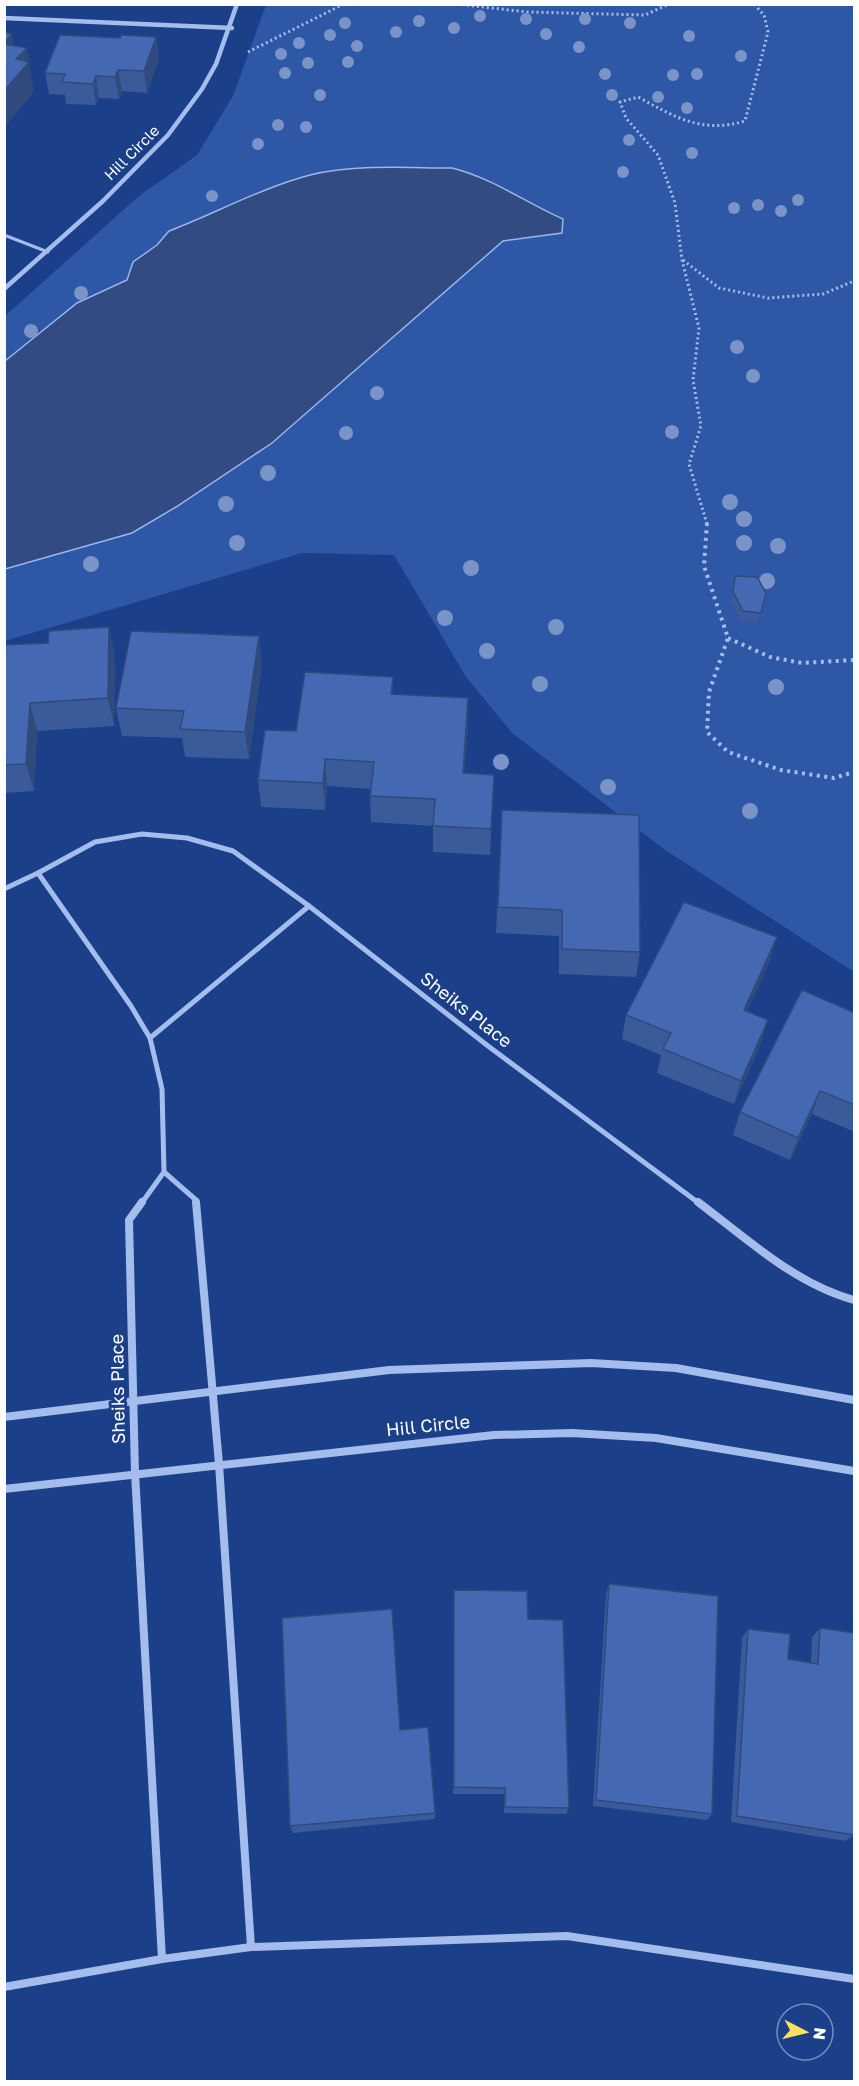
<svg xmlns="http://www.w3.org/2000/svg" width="859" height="2086" font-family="'Golos Text',sans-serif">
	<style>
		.green { fill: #2e57a6 }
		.water { fill: #324c83; stroke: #97b6ee; stroke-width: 1.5 }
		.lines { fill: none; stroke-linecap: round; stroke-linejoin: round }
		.path-far1 { stroke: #a4bdec; stroke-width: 3; stroke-dasharray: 2 3; stroke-linecap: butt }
		.path { stroke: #a4bdec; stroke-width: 4; stroke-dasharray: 3 4.5; stroke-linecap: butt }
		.lane { stroke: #a4bdec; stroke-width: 3 }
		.street-far2 { stroke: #a4bdec; stroke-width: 4.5 }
		.street-far1 { stroke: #a4bdec; stroke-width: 5 }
		.street { stroke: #a4bdec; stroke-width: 8 }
		.tree { fill: #7b94c7 }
		.wall { fill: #3a5a99 }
		.shaded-wall { fill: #304a7d }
		.building { fill: #4469b2; stroke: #304a7d; stroke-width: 1.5 }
		.labels { text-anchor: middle; stroke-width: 6; stroke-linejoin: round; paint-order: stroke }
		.far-street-label { font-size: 15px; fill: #fff; stroke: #1b3f89 }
		.street-label { font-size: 18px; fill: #fff; stroke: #1b3f89 }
	</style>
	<rect width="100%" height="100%" fill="#1b3f89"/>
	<path class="green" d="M 266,5 L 854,5 L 854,972 L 665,850 L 512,733 L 466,677 L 394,555 L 302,553 L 5,641 L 5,316 L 139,196 L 197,155 L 233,96 Z"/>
	<path class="water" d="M 452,168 C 492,178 525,202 563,219 L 562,233 L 503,241 L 272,443 L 176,507 L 132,533 L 5,569 L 5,361 L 77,303 L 127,280 L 133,262 L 157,245 L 169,231 C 216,213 261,188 310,175 C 355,164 406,168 452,168 Z"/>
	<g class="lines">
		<g class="path-far1">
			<path d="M 457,4 L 527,12 L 645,15 L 669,4"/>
			<path d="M 248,52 L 344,4"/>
			<path d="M 683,260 L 719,288 L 768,298 L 823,294 L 854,281"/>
			<path d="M 707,524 L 689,464 L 701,426 L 693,380 L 699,328 L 682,260 L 675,203 L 658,155 L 626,118 L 620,102 L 638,97 C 675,117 702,134 745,121 L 768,32 L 764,15 L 754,4"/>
		</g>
		<g class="path">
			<path d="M 707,523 L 704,566 L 728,638 L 709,692 L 707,732 L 728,752 L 781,770 L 834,778 L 854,772"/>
			<path d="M 728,638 L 770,657 L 802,663 L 854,660"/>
		</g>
		<path class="lane" d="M 4,235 L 48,252"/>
		<g class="street-far2">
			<path d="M 4,18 L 232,28"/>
			<path d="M 4,289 L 103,201 L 168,135 L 202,89 L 216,64 L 237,4"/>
		</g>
		<g class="street-far1">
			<path d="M 4,889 L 38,873"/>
			<path d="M 150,1038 L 309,906"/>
			<path d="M 164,1172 L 196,1200 L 196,1204"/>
			<path d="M 141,1204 L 164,1172 L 162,1089 L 150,1038 L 131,1006 L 38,873 L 95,842 L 142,834 L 187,838 L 233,851 L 309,906 L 488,1046 L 700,1204"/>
		</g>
		<g class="street">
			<path d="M 142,1202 L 129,1220 L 135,1473 L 162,1959"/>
			<path d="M 196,1202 L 219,1464 L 251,1947"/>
			<path d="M 698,1202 C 746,1238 795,1284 854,1300"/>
			<path d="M 4,1417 L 389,1370 L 591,1363 L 676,1368 L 854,1400"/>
			<path d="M 4,1489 L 494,1435 L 572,1433 L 656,1438 L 854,1471"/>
			<path d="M 4,1987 L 162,1959 L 251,1947 L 567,1936 L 854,1979"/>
		</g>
	</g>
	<g class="tree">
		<circle cx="480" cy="16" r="6"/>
		<circle cx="526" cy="19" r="6"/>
		<circle cx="585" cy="19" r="6"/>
		<circle cx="419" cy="21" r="6"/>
		<circle cx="345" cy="23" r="6"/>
		<circle cx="630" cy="23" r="6"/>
		<circle cx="454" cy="28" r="6"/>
		<circle cx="396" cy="32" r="6"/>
		<circle cx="546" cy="34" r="6"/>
		<circle cx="330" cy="35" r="6"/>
		<circle cx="689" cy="36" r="6"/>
		<circle cx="299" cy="43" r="6"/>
		<circle cx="357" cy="46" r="6"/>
		<circle cx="579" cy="47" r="6"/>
		<circle cx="281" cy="54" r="6"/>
		<circle cx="741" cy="56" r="6"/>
		<circle cx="348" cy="62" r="6"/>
		<circle cx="308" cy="63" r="6"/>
		<circle cx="285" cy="73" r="6"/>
		<circle cx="605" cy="74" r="6"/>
		<circle cx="697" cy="74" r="6"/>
		<circle cx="673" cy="75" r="6"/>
		<circle cx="320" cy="95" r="6"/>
		<circle cx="612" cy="95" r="6"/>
		<circle cx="658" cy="97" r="6"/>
		<circle cx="687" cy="108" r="6"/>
		<circle cx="278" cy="125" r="6"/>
		<circle cx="306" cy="127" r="6"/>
		<circle cx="629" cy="140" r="6"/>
		<circle cx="258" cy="144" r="6"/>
		<circle cx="692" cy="153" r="6"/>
		<circle cx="623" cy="172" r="6"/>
		<circle cx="212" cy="196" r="6"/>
		<circle cx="798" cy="200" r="6"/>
		<circle cx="758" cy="205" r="6"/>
		<circle cx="734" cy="208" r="6"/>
		<circle cx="781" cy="211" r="6"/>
		<circle cx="81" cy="293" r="7"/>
		<circle cx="31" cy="331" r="7"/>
		<circle cx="737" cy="347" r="7"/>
		<circle cx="753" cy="376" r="7"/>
		<circle cx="377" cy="393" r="7"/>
		<circle cx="672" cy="432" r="7"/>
		<circle cx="346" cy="433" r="7"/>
		<circle cx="268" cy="473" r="8"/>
		<circle cx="730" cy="502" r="8"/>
		<circle cx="226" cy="504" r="8"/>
		<circle cx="744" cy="519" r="8"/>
		<circle cx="237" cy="543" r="8"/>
		<circle cx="744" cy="543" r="8"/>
		<circle cx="778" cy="546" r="8"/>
		<circle cx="91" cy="564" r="8"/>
		<circle cx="471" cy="568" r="8"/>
		<circle cx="767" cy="581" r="8"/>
		<circle cx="445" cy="618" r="8"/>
		<circle cx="556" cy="627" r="8"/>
		<circle cx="487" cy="651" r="8"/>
		<circle cx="540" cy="684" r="8"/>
		<circle cx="776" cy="687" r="8"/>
		<circle cx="501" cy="762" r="8"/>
		<circle cx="608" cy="787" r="8"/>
		<circle cx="750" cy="811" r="8"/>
	</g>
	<g class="wall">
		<path d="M 156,37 L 159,59 L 147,93 L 122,91 L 119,99 L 99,98 L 96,105 L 66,104 L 65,95 L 49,94 L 45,73 L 120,38 Z"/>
		<path d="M 735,576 L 766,593 L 758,623 L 741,622 L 731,603 Z"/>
		<path d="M 259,636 L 262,664 L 249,759 L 185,757 L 182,738 L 122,736 L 116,708 Z"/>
		<path d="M 48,643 L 115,656 L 114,726 L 37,731 L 34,791 L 4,793 L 4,645 Z"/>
		<path d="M 393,694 L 468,698 L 468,726 L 464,773 L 494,775 L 490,855 L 433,852 L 433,826 L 371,822 L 370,796 L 371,789 L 327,786 L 325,810 L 261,807 L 258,780 L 296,731 Z"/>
		<path d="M 502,810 L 640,952 L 636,977 L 559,974 L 559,936 L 496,933 Z"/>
		<path d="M 770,962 L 747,1011 L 761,1044 L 734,1104 L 657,1073 L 661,1055 L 622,1039 L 626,1015 Z"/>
		<path d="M 855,1013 L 855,1132 L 812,1114 L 790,1160 L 733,1135 L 740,1112 Z"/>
		<path d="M 609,1584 L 712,1814 L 707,1820 L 593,1806 L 606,1594 Z"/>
		<path d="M 454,1600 L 528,1619 L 569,1808 L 566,1814 L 504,1813 L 504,1794 L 453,1794 Z"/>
		<path d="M 820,1628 L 854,1835 L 845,1841 L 731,1822 L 742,1638 L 748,1629 L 788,1659 L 811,1663 L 812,1637 Z"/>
		<path d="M 400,1730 L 435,1813 L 435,1819 L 293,1833 L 290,1826 Z"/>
	</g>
	<g class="shaded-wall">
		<path d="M 12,34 L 17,58 L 27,48 L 34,92 L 4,128 L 4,43 Z"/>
		<path d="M 156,37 L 159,59 L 147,93 L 144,71 Z"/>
		<path d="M 118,70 L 122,91 L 119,99 L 115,77 Z"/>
		<path d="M 96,76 L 99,98 L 96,105 L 93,84 Z"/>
		<path d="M 109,627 L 115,656 L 114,726 L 108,698 Z"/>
		<path d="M 259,636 L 262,664 L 249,759 L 245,732 Z"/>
		<path d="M 393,677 L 393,704 L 391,694 Z"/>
		<path d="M 468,698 L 468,726 L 462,800 L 463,773 Z"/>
		<path d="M 30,703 L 37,731 L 34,791 L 26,764 Z"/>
		<path d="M 325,759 L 327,786 L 325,810 L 323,783 Z"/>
		<path d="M 777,937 L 770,962 L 737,1034 L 744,1010 Z"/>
		<path d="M 768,1020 L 761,1044 L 734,1104 L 741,1081 Z"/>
		<path d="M 820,1091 L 812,1114 L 790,1160 L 798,1138 Z"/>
	</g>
	<g class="building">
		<path d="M 4,32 L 12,34 L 4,43 Z"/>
		<path d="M 60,35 L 120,38 L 121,35 L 156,37 L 144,71 L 118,70 L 115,77 L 96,76 L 93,84 L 62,82 L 65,74 L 45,73 Z"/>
		<path d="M 4,44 L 27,48 L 16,59 L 29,62 L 4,91 Z"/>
		<path d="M 735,576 L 757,577 L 766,593 L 761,613 L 743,611 L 733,592 Z"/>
		<path d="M 109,627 L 108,698 L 30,703 L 26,764 L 4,765 L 4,645 L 48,643 L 49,631 Z"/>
		<path d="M 131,631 L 259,636 L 245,732 L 180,729 L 184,711 L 116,708 Z"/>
		<path d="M 305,672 L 393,677 L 391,694 L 468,698 L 463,773 L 494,775 L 491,829 L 433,826 L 435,799 L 370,796 L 374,762 L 325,759 L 323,783 L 258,780 L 265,730 L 296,731 Z"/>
		<path d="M 502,810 L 639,815 L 640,952 L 562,949 L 562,910 L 498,907 Z"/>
		<path d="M 684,902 L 777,937 L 744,1010 L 768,1020 L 741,1081 L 663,1049 L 671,1033 L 626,1015 Z"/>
		<path d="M 802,990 L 855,1013 L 855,1105 L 820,1091 L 798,1138 L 740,1112 Z"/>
		<path d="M 609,1584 L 718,1596 L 712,1814 L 596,1800 Z"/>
		<path d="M 454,1590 L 527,1591 L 528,1619 L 563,1620 L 569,1808 L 505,1807 L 505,1788 L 454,1787 Z"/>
		<path d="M 392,1609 L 400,1730 L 428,1727 L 435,1813 L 290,1826 L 282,1618 Z"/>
		<path d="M 820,1628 L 855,1633 L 854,1835 L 737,1816 L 748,1629 L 790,1634 L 788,1659 L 818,1664 Z"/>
	</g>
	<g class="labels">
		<g class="far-street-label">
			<text transform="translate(132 153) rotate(-45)" y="5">Hill Circle</text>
		</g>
		<g class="street-label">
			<text transform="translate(466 1010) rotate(38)" y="6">Sheiks Place</text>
			<text transform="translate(118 1389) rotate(-91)" y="6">Sheiks Place</text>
			<text transform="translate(428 1426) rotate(-6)" y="6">Hill Circle</text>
		</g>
	</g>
	<rect width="859" height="2086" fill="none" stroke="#ffffff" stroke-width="12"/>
	<g transform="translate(805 2032) rotate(97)"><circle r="28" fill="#1b3f89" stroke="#768cb8" stroke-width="1.5"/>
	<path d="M0-4.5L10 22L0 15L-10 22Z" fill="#fee161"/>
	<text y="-9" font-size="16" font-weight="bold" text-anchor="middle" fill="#ffffff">N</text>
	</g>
</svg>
